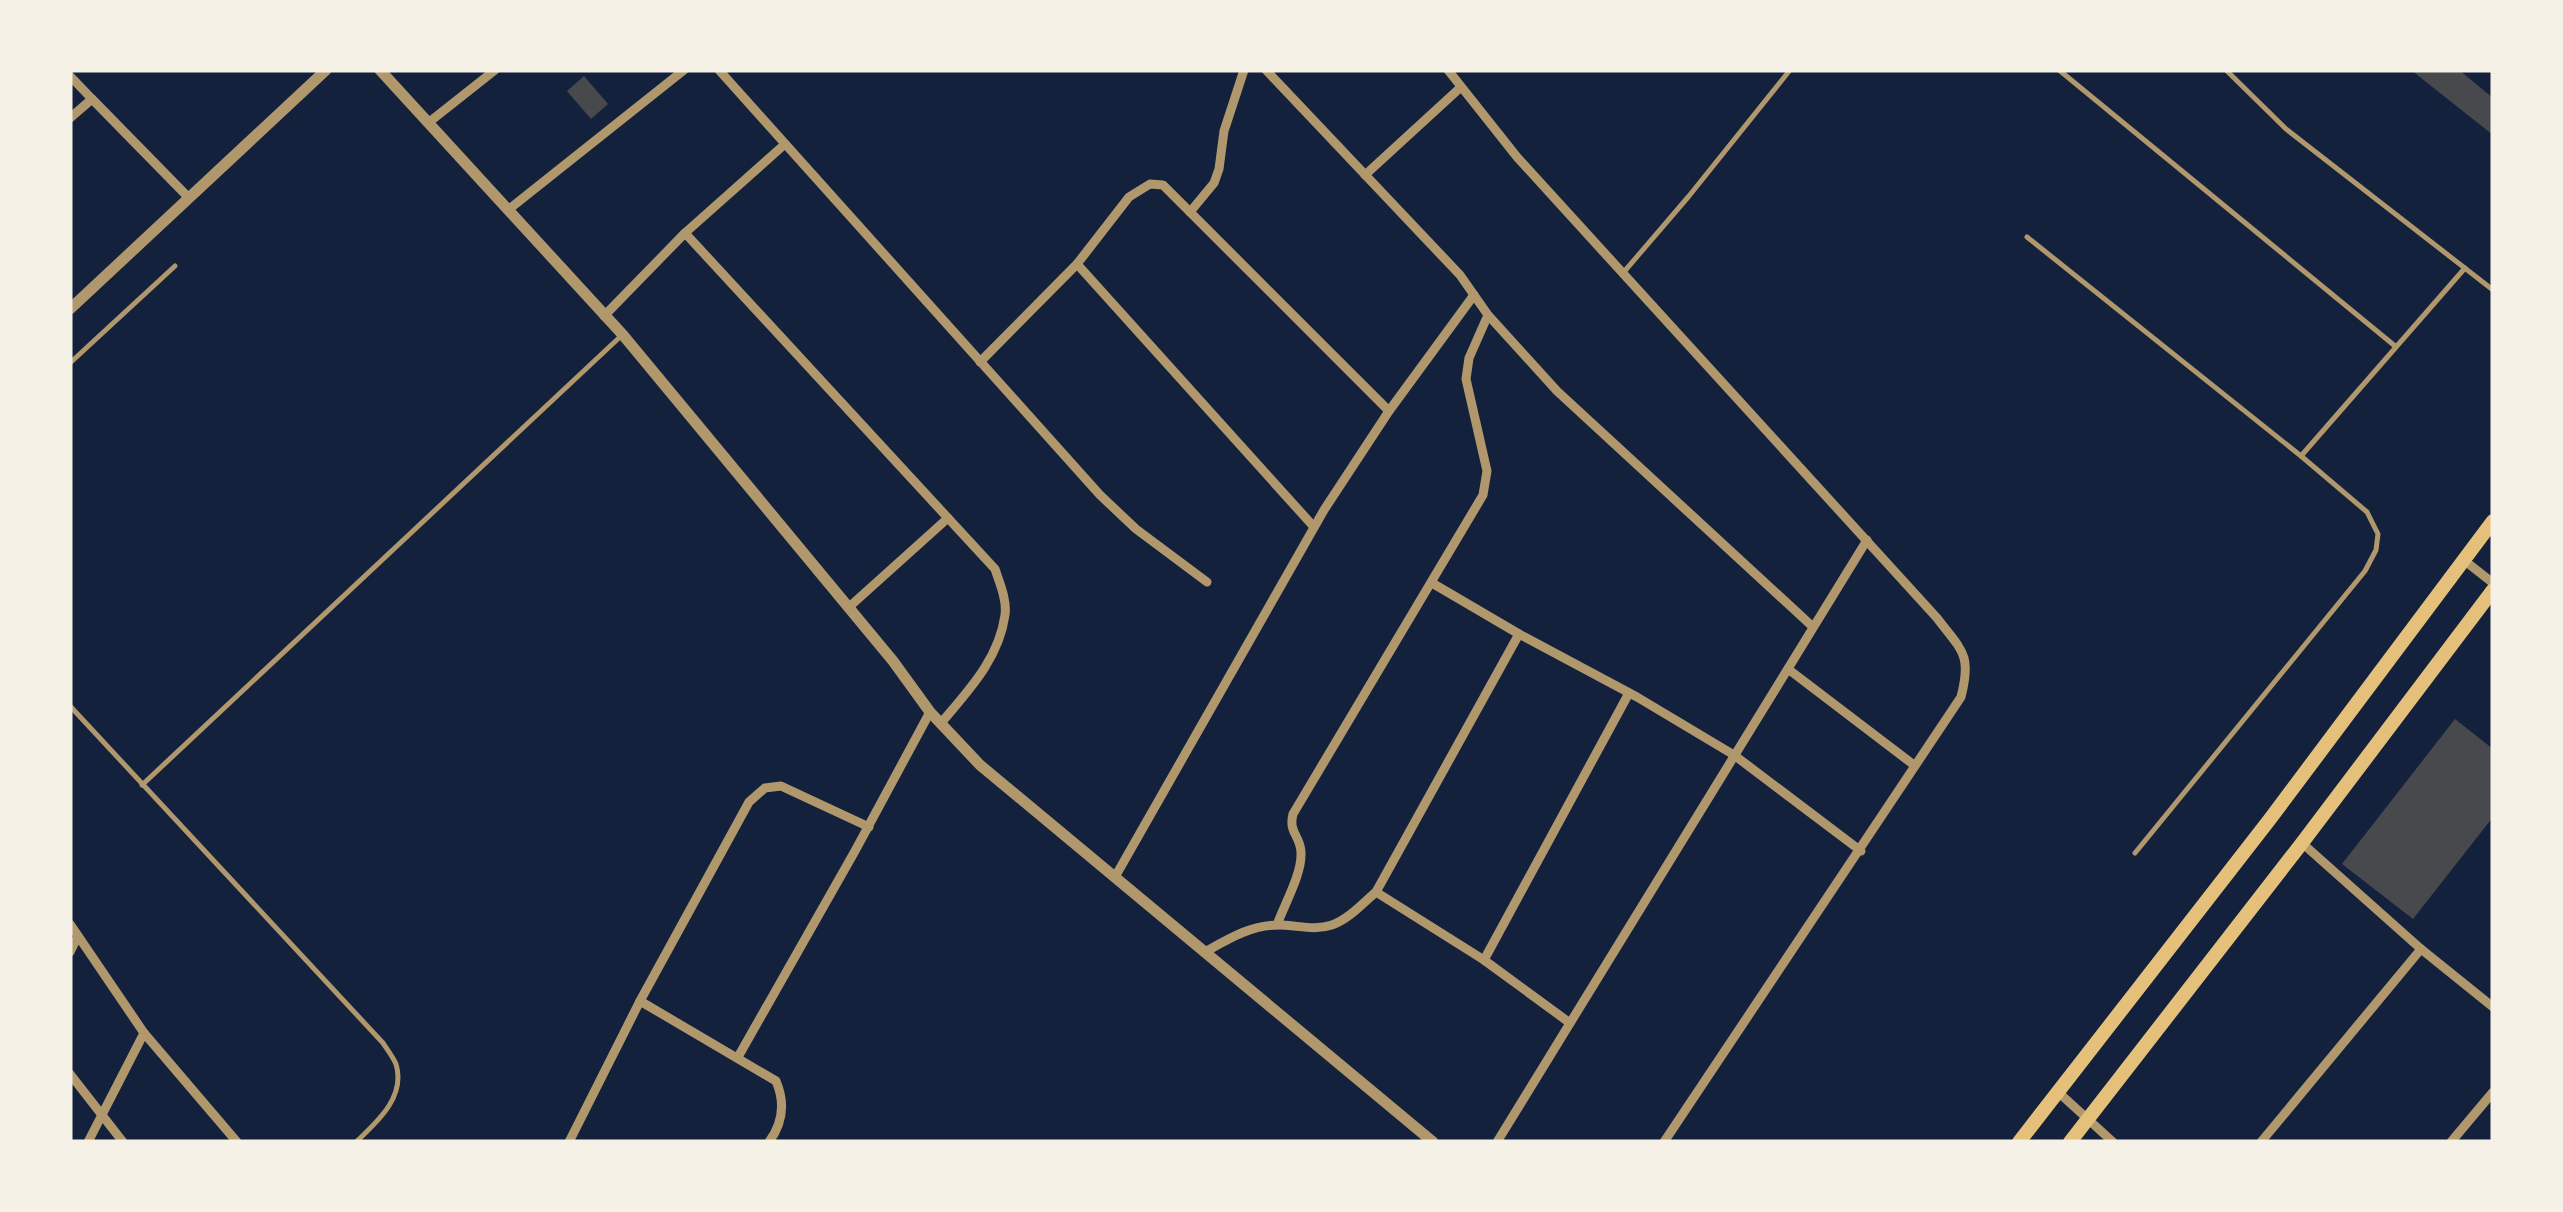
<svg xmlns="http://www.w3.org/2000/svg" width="2563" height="1212" font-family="Signika,sans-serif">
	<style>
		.building { fill: #48494c }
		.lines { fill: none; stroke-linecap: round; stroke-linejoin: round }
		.service { stroke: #b1986c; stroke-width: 5 }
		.minor { stroke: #b1986c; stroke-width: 9 }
		.tertiary { stroke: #b1986c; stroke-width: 11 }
		.primary { stroke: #e5c07b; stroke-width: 14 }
	</style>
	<rect width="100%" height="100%" fill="#14213d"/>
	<g class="building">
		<path d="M 2411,70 L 2459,70 L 2493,98 L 2493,135 Z"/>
		<path d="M 584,76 L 608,104 L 591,119 L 567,91 Z"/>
		<path d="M 2455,719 L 2493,749 L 2493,817 L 2413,919 L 2342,864 Z"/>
	</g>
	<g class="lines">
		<g class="service">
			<path d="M 2059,70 L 2395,346"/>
			<path d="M 2226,70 L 2286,129 L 2493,290"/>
			<path d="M 2027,237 L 2301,456 L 2367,512 L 2378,534 L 2376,550 L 2365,571 L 2135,853"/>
			<path d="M 1623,273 L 1689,196 L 1790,70"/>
			<path d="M 70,363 L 175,266"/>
			<path d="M 2301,456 L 2465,268"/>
			<path d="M 70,706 L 383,1043 C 387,1049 393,1057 396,1064 C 406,1097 377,1122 356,1142"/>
			<path d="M 142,785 L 621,336"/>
		</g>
		<g class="minor">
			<path d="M 719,70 L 1100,495 L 1136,529 L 1207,582"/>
			<path d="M 1266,70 L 1460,275 L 1488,315 L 1557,391 L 1813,627"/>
			<path d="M 1448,70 L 1517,157 L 1937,618 C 1962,651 1972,654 1961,697 L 1664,1142"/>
			<path d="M 70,76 L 92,99"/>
			<path d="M 70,118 L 92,99 L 189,198"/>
			<path d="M 428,123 L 495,70"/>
			<path d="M 1365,175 L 1461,87"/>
			<path d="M 508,210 L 684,70"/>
			<path d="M 1190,212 L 1214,183 L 1219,169 L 1224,131 L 1244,70"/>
			<path d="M 685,233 L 995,569 C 1000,584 1007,600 1005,615 C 999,659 968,691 941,723"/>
			<path d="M 1077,264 L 1314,527"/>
			<path d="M 604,316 L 685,233 L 785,144"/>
			<path d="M 980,362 L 1077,264 L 1129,197 L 1150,184 L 1163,185 L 1389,411"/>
			<path d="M 2465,561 L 2493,583"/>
			<path d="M 1432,583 L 1519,634 L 1637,697 L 1734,755 L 1861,851"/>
			<path d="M 848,608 L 948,518"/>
			<path d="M 1788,669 L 1914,765"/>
			<path d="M 2302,843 L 2421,949 L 2493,1007"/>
			<path d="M 1115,877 L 1324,510 L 1389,411 L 1474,295"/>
			<path d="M 1376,892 L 1519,634"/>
			<path d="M 70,924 L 144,1033 L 237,1142"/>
			<path d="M 1277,925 C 1284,905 1302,874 1301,853 C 1301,836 1288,833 1293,814 L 1483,495 L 1487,471 L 1466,379 L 1469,358 L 1488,315"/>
			<path d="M 70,952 L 78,936"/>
			<path d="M 1205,952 C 1228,939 1251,925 1278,925 C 1297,925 1314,931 1332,925 C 1349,919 1363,903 1376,892 L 1484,960 L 1570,1023"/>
			<path d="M 1484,960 L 1629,693"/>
			<path d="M 640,1001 L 776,1081 C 785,1102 783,1123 769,1142"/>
			<path d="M 738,1057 L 855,851 L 930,712"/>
			<path d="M 70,1074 L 123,1142"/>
			<path d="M 2058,1092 L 2113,1142"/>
			<path d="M 88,1142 L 144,1033"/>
			<path d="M 569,1142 L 640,1001 L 749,802 L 765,788 L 781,786 L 869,827"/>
			<path d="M 1497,1142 L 1867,540"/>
			<path d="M 2261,1142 L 2421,949"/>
			<path d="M 2451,1142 L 2493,1092"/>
		</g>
		<g class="tertiary">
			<path d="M 380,70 L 623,335 L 893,661 L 930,712 L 980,765 L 1433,1142"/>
			<path d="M 70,309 L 326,70"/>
		</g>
		<g class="primary">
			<path d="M 2019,1142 L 2270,819 L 2493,521"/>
			<path d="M 2070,1142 L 2302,843 L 2493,590"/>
		</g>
	</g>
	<rect width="2563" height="1212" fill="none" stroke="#f6f1e7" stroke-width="145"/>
</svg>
